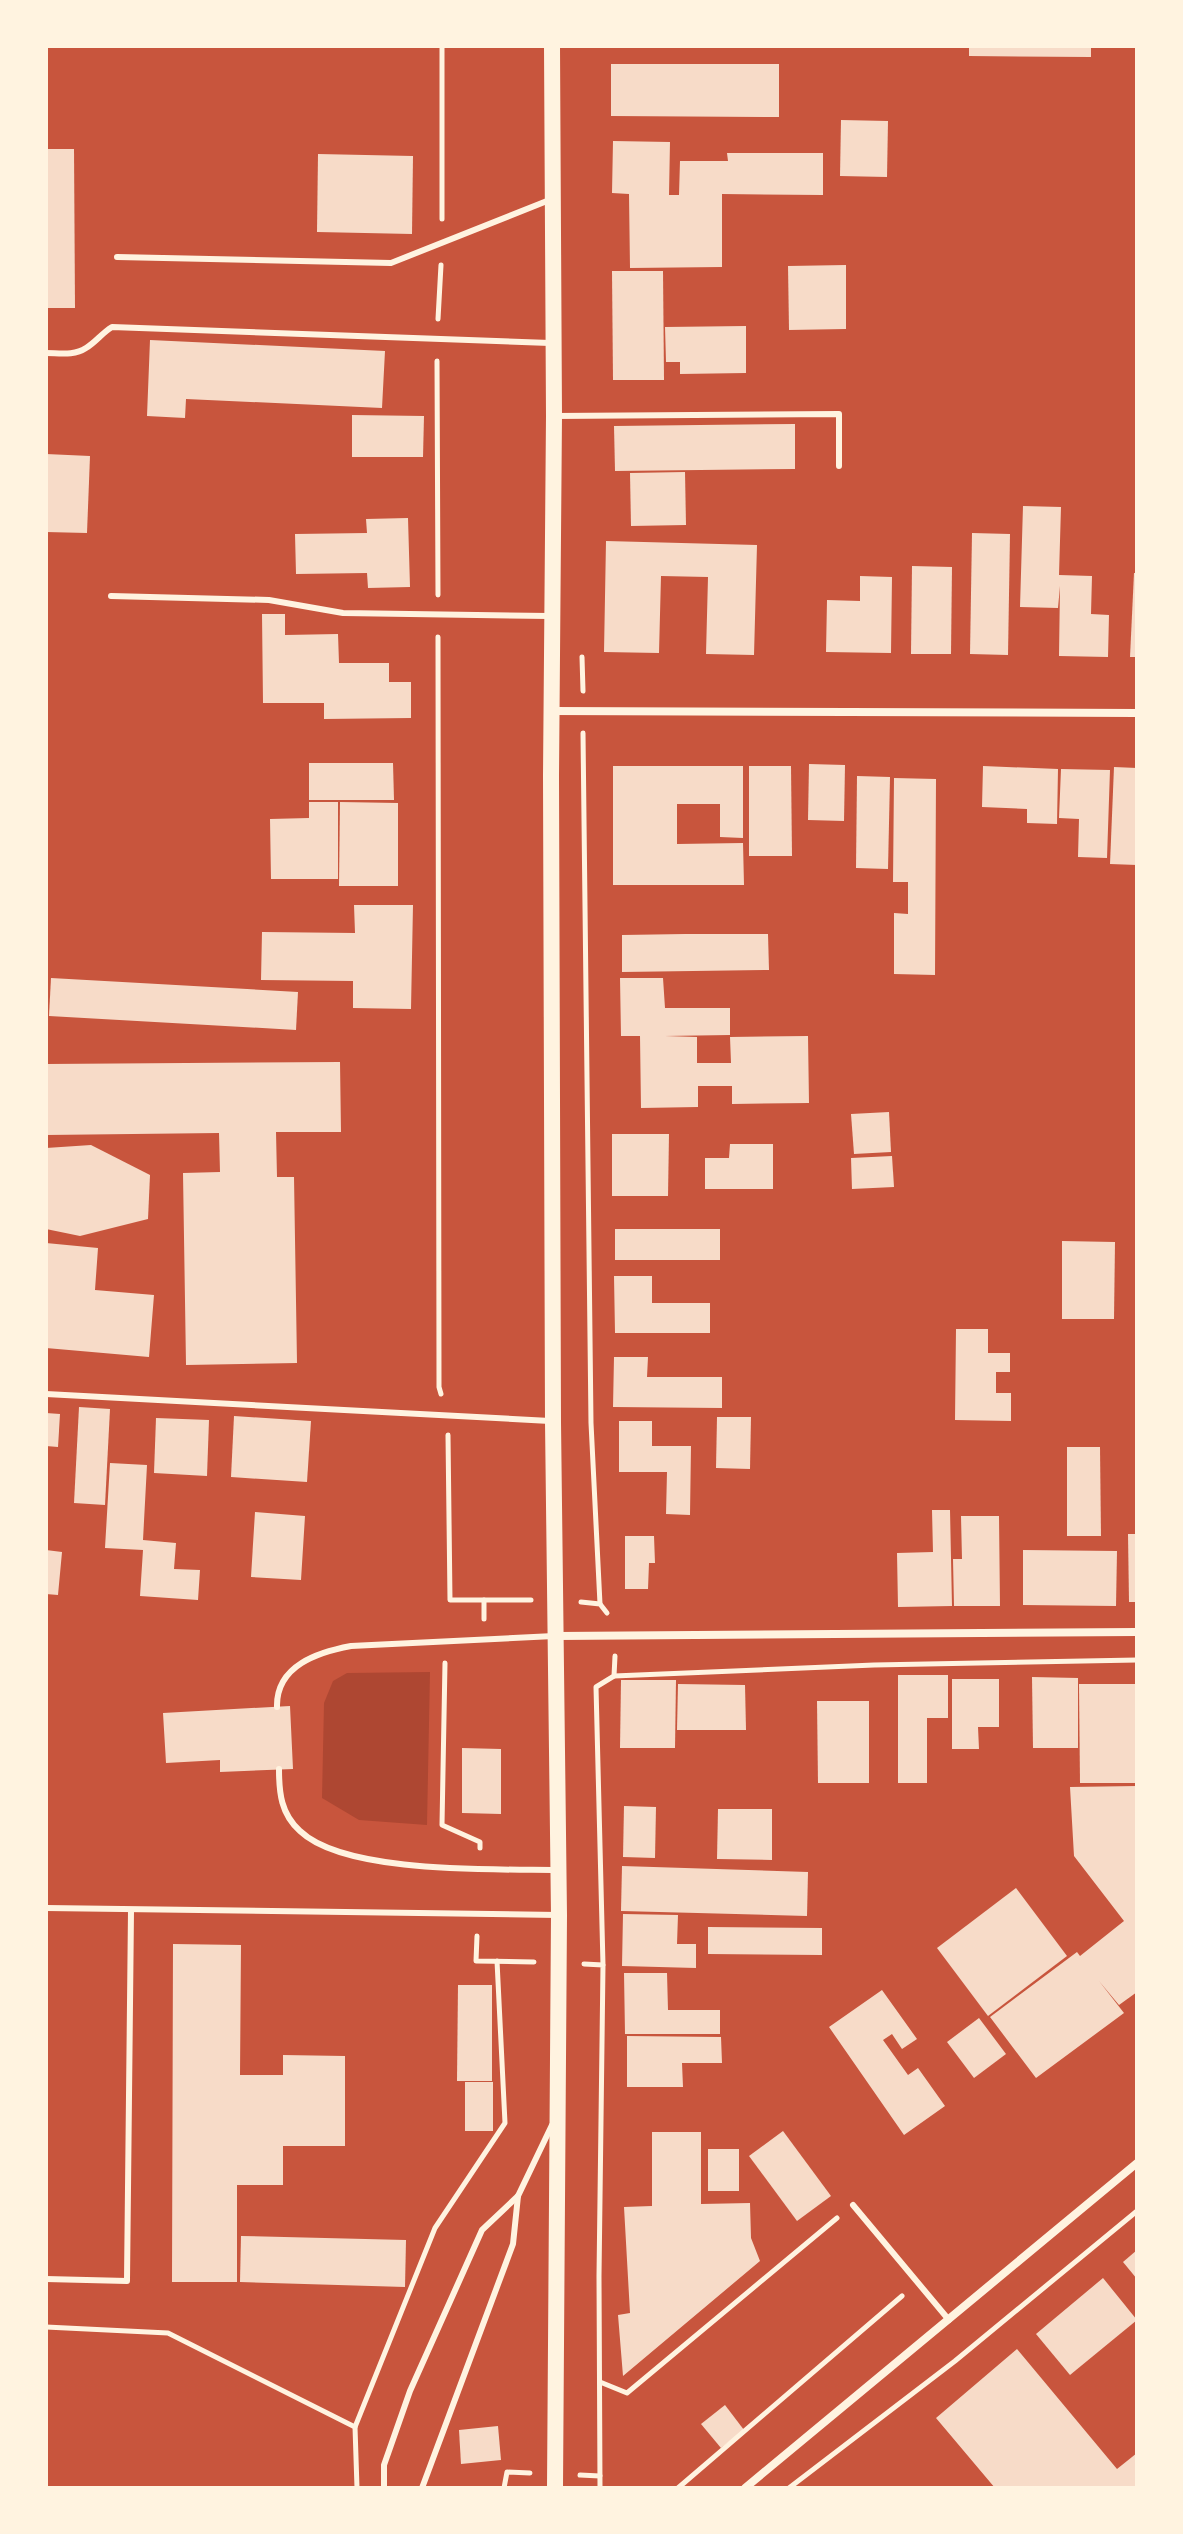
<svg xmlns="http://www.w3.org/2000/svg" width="1183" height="2534" font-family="Lato,sans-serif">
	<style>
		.green { fill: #ae4732 }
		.building { fill: #f7dbc8 }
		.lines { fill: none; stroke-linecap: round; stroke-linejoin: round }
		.path { stroke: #fff3e0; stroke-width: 5 }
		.service { stroke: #fff3e0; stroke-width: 6 }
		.minor { stroke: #fff3e0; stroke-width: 8 }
		.secondary { stroke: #fff3e0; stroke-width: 16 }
	</style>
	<rect width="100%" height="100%" fill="#c8553d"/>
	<path class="green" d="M 430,1672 L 427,1825 L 359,1820 L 322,1798 L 324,1703 L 333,1681 L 347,1673 Z"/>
	<g class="building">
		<path d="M 969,46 L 1091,46 L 1091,57 L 969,56 Z"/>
		<path d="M 611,64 L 779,64 L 779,117 L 611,116 Z"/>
		<path d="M 841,120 L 888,121 L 887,177 L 840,176 Z"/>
		<path d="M 613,141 L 670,142 L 669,195 L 679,195 L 680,161 L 728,161 L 727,153 L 823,153 L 823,195 L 722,194 L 722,267 L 630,268 L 629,194 L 612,193 Z"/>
		<path d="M 46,149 L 74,149 L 75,308 L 46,308 Z"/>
		<path d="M 318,154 L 413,156 L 412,234 L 317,232 Z"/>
		<path d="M 846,265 L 846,329 L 789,330 L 788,266 Z"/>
		<path d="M 612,271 L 663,271 L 664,380 L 613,380 Z"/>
		<path d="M 746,326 L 746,373 L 680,374 L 680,362 L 666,362 L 665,327 Z"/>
		<path d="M 150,340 L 385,351 L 382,408 L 186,399 L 185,418 L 147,416 Z"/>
		<path d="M 352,415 L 424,416 L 423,457 L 352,457 Z"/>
		<path d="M 795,424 L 795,469 L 615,471 L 614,426 Z"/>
		<path d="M 46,454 L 90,456 L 87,533 L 46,532 Z"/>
		<path d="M 685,472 L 686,525 L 631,526 L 630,473 Z"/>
		<path d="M 1023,506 L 1061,507 L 1059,575 L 1092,576 L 1091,614 L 1109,615 L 1108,657 L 1059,656 L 1060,586 L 1058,608 L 1020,607 Z"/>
		<path d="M 408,518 L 410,587 L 368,588 L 367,573 L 296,574 L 295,534 L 367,533 L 366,519 Z"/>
		<path d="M 972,533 L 1010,534 L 1008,655 L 970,654 Z"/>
		<path d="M 606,541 L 757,545 L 754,655 L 706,654 L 708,577 L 661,576 L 659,653 L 604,652 Z"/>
		<path d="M 912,566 L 952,567 L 951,654 L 911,654 Z"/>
		<path d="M 1134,573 L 1137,573 L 1137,657 L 1130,657 Z"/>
		<path d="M 860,576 L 892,577 L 891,653 L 826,652 L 827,600 L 860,601 Z"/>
		<path d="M 262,614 L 285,614 L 285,635 L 338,634 L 339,663 L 389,663 L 389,682 L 411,682 L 411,718 L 324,719 L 324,703 L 263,703 Z"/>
		<path d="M 309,763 L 393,763 L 394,800 L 309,800 Z"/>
		<path d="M 809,764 L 845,765 L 844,821 L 808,820 Z"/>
		<path d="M 613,766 L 743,766 L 743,838 L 720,837 L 720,804 L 677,804 L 677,844 L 743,843 L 744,885 L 613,885 Z"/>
		<path d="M 749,766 L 791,766 L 792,856 L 749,856 Z"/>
		<path d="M 983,766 L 1058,769 L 1057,824 L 1027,823 L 1027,809 L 982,807 Z"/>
		<path d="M 1114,767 L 1137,768 L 1137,865 L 1110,864 Z"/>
		<path d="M 1061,769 L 1110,770 L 1107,858 L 1078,857 L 1079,819 L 1059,818 Z"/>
		<path d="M 857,776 L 890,777 L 888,869 L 856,868 Z"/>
		<path d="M 894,778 L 936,779 L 935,975 L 894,974 L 894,913 L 908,914 L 908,882 L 893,882 Z"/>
		<path d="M 309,802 L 338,802 L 338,879 L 271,879 L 270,819 L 309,818 Z"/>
		<path d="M 340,802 L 398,803 L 398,886 L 339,886 Z"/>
		<path d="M 354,905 L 413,905 L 411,1009 L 353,1008 L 353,981 L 261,980 L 262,932 L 355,933 Z"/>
		<path d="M 685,934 L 768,934 L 769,970 L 622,972 L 622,935 Z"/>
		<path d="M 51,978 L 298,992 L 296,1030 L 49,1016 Z"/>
		<path d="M 620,978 L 663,978 L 665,1008 L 730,1008 L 730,1035 L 665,1036 L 697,1037 L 697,1063 L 731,1063 L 730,1037 L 808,1036 L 809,1103 L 732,1104 L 732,1086 L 698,1086 L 698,1107 L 641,1108 L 640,1036 L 621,1036 Z"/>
		<path d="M 340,1062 L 341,1132 L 276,1132 L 277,1177 L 294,1177 L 297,1363 L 186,1365 L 183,1173 L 220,1172 L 219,1133 L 46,1135 L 46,1064 Z"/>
		<path d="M 889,1112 L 891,1152 L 854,1154 L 851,1114 Z"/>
		<path d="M 612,1134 L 669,1134 L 668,1196 L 612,1196 Z"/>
		<path d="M 730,1144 L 773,1144 L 773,1189 L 705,1189 L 705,1158 L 729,1158 Z"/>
		<path d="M 91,1145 L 150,1175 L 148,1219 L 80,1236 L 46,1229 L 46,1148 Z"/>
		<path d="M 892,1156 L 894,1187 L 852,1189 L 851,1158 Z"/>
		<rect x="615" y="1229" width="105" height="31"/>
		<path d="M 1062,1241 L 1115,1242 L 1114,1319 L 1062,1319 Z"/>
		<path d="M 46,1243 L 98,1248 L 95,1290 L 154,1295 L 149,1357 L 46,1348 Z"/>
		<path d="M 614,1276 L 652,1276 L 652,1303 L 710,1303 L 710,1333 L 615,1333 Z"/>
		<path d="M 956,1329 L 988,1329 L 988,1353 L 1010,1353 L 1010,1372 L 996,1372 L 996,1393 L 1011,1393 L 1011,1421 L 955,1420 Z"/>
		<path d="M 614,1357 L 648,1357 L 647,1377 L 722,1377 L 722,1408 L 613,1407 Z"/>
		<path d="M 79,1407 L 110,1409 L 105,1505 L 74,1503 Z"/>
		<path d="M 46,1413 L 60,1414 L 58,1447 L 46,1446 Z"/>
		<path d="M 234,1416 L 311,1421 L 307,1482 L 231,1477 Z"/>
		<path d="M 717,1417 L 751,1417 L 750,1469 L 716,1468 Z"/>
		<path d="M 156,1418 L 209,1420 L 207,1476 L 154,1473 Z"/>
		<path d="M 619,1421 L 652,1421 L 652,1446 L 691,1446 L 690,1515 L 666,1514 L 667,1472 L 619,1472 Z"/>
		<path d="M 1067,1447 L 1100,1447 L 1101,1536 L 1067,1536 Z"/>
		<path d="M 110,1463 L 147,1465 L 143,1540 L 176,1543 L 174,1569 L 200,1570 L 198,1600 L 140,1596 L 143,1550 L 105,1548 Z"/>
		<path d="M 932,1510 L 950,1510 L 952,1606 L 898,1607 L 897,1553 L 933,1552 Z"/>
		<path d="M 255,1512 L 305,1516 L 301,1580 L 251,1577 Z"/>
		<path d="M 961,1516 L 999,1516 L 1000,1606 L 954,1606 L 953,1559 L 962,1559 Z"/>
		<path d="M 1128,1534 L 1137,1534 L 1137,1602 L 1129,1602 Z"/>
		<path d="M 625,1536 L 654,1536 L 655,1563 L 649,1563 L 648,1589 L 625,1589 Z"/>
		<path d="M 46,1550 L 62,1552 L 58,1595 L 46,1594 Z"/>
		<path d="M 1023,1550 L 1117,1551 L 1116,1606 L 1023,1605 Z"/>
		<path d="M 898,1675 L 948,1675 L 948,1718 L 927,1718 L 927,1783 L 898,1783 Z"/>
		<path d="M 1032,1677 L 1078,1678 L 1078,1748 L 1033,1748 Z"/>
		<path d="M 952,1679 L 999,1679 L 999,1727 L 978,1727 L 979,1749 L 952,1749 Z"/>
		<path d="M 621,1680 L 676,1680 L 675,1748 L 620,1748 Z"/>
		<path d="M 678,1684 L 745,1685 L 746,1730 L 677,1730 Z"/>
		<path d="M 1079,1684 L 1136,1684 L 1136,1783 L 1080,1783 Z"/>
		<path d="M 817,1701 L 869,1701 L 869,1783 L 818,1783 Z"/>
		<path d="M 290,1706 L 293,1769 L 220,1772 L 220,1760 L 166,1763 L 163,1713 Z"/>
		<path d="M 462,1748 L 501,1749 L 501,1814 L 462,1813 Z"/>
		<path d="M 1137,1786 L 1137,1992 L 1119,2005 L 1099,1981 L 1124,2013 L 1036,2078 L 990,2017 L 1077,1952 L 1080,1956 L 1124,1921 L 1074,1856 L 1070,1787 Z"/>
		<path d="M 624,1806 L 656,1807 L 655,1858 L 623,1857 Z"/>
		<path d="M 718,1809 L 772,1809 L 772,1860 L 717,1859 Z"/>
		<path d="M 622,1866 L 808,1872 L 807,1916 L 621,1911 Z"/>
		<path d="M 1016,1888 L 1067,1956 L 988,2016 L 937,1948 Z"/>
		<path d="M 623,1914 L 678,1915 L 677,1944 L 696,1944 L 696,1968 L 622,1966 Z"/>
		<path d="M 708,1927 L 822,1928 L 822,1955 L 708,1954 Z"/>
		<path d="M 173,1944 L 241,1945 L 240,2075 L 283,2075 L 283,2055 L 345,2056 L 345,2146 L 283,2146 L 283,2185 L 237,2185 L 237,2282 L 172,2282 Z"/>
		<path d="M 624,1973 L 667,1973 L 668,2010 L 720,2010 L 720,2034 L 625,2034 Z"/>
		<path d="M 458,1985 L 492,1985 L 492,2081 L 457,2081 Z"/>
		<path d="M 882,1990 L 917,2039 L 902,2049 L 892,2034 L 883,2040 L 908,2075 L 918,2068 L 945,2106 L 904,2135 L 829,2027 Z"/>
		<path d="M 979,2018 L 1006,2054 L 974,2078 L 947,2042 Z"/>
		<path d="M 627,2036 L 721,2037 L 722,2063 L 682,2063 L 683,2087 L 627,2087 Z"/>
		<rect x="465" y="2082" width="28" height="49"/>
		<path d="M 783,2131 L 831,2196 L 797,2221 L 749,2156 Z"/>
		<path d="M 652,2132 L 701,2132 L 701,2204 L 750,2203 L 751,2238 L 760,2261 L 623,2376 L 618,2315 L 630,2313 L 624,2207 L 652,2206 Z"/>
		<rect x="708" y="2149" width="31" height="42"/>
		<path d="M 241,2236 L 406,2240 L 405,2287 L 240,2282 Z"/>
		<path d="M 1137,2250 L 1137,2279 L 1123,2262 Z"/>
		<path d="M 1103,2278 L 1137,2320 L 1070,2375 L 1036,2334 Z"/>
		<path d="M 1017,2349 L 1117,2469 L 1137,2453 L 1137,2488 L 995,2488 L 936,2418 Z"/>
		<path d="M 725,2405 L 744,2430 L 721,2448 L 701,2424 Z"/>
		<path d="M 498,2426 L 501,2460 L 461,2464 L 459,2430 Z"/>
	</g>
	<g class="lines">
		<g class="path">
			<path d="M 442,46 L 442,219"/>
			<path d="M 438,319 L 441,265"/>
			<path d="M 437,361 L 438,595"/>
			<path d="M 438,637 L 439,1387 L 441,1394"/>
			<path d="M 582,657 L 583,691"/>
			<path d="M 583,733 L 591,1423 L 600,1604"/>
			<path d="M 448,1435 L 450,1600 L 484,1600"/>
			<path d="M 581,1602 L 600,1604 L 607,1613"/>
			<path d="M 484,1619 L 484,1600 L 531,1600"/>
			<path d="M 445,1663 L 442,1825 L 480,1842 L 480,1848"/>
			<path d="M 614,1676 L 874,1665 L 1137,1660"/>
			<path d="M 477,1936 L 476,1961 L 534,1962"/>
			<path d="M 584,1964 L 603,1965 L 599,2276 L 600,2488"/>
			<path d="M 603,1965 L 596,1687 L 614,1676 L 615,1656"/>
			<path d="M 46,2327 L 168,2333 L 355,2427 L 357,2488"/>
			<path d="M 600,2382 L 627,2393 L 837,2218"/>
			<path d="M 355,2427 L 435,2228 L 505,2123 L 497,1961"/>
			<path d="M 580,2475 L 600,2476"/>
			<path d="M 504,2488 L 507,2472 L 530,2473"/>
			<path d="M 678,2488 L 902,2296"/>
			<path d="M 789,2488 L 955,2361 L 1137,2211"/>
		</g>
		<g class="service">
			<path d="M 117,257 L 391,263 L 552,199"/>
			<path d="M 46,353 C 59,353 74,356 86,348 C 96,342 102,333 112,327 L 550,343"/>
			<path d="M 554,416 L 839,414 L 839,466"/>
			<path d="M 111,596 L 269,600 L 343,613 L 549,616"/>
			<path d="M 46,1394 L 550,1421"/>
			<path d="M 277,1707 C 276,1665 319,1652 351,1646 L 554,1636"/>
			<path d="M 279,1769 C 279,1793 281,1814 300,1831 C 345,1874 494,1869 557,1870"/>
			<path d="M 46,1908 L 558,1915"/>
			<path d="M 853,2205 L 949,2320"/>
			<path d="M 46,2279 L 127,2281 L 131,1911"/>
			<path d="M 384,2488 L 384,2465 L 410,2391 L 482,2230 L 518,2196 L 552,2125"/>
			<path d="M 422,2488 L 513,2244 L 518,2196"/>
		</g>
		<g class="minor">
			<path d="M 552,711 L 1137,713"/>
			<path d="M 557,1636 L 1137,1632"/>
			<path d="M 745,2488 L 1137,2163"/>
		</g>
		<path class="secondary" d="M 552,46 L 554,416 L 551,776 L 553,1422 L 559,1915 L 555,2488"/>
	</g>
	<rect width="1183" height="2534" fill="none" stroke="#fff3e0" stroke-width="96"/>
</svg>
